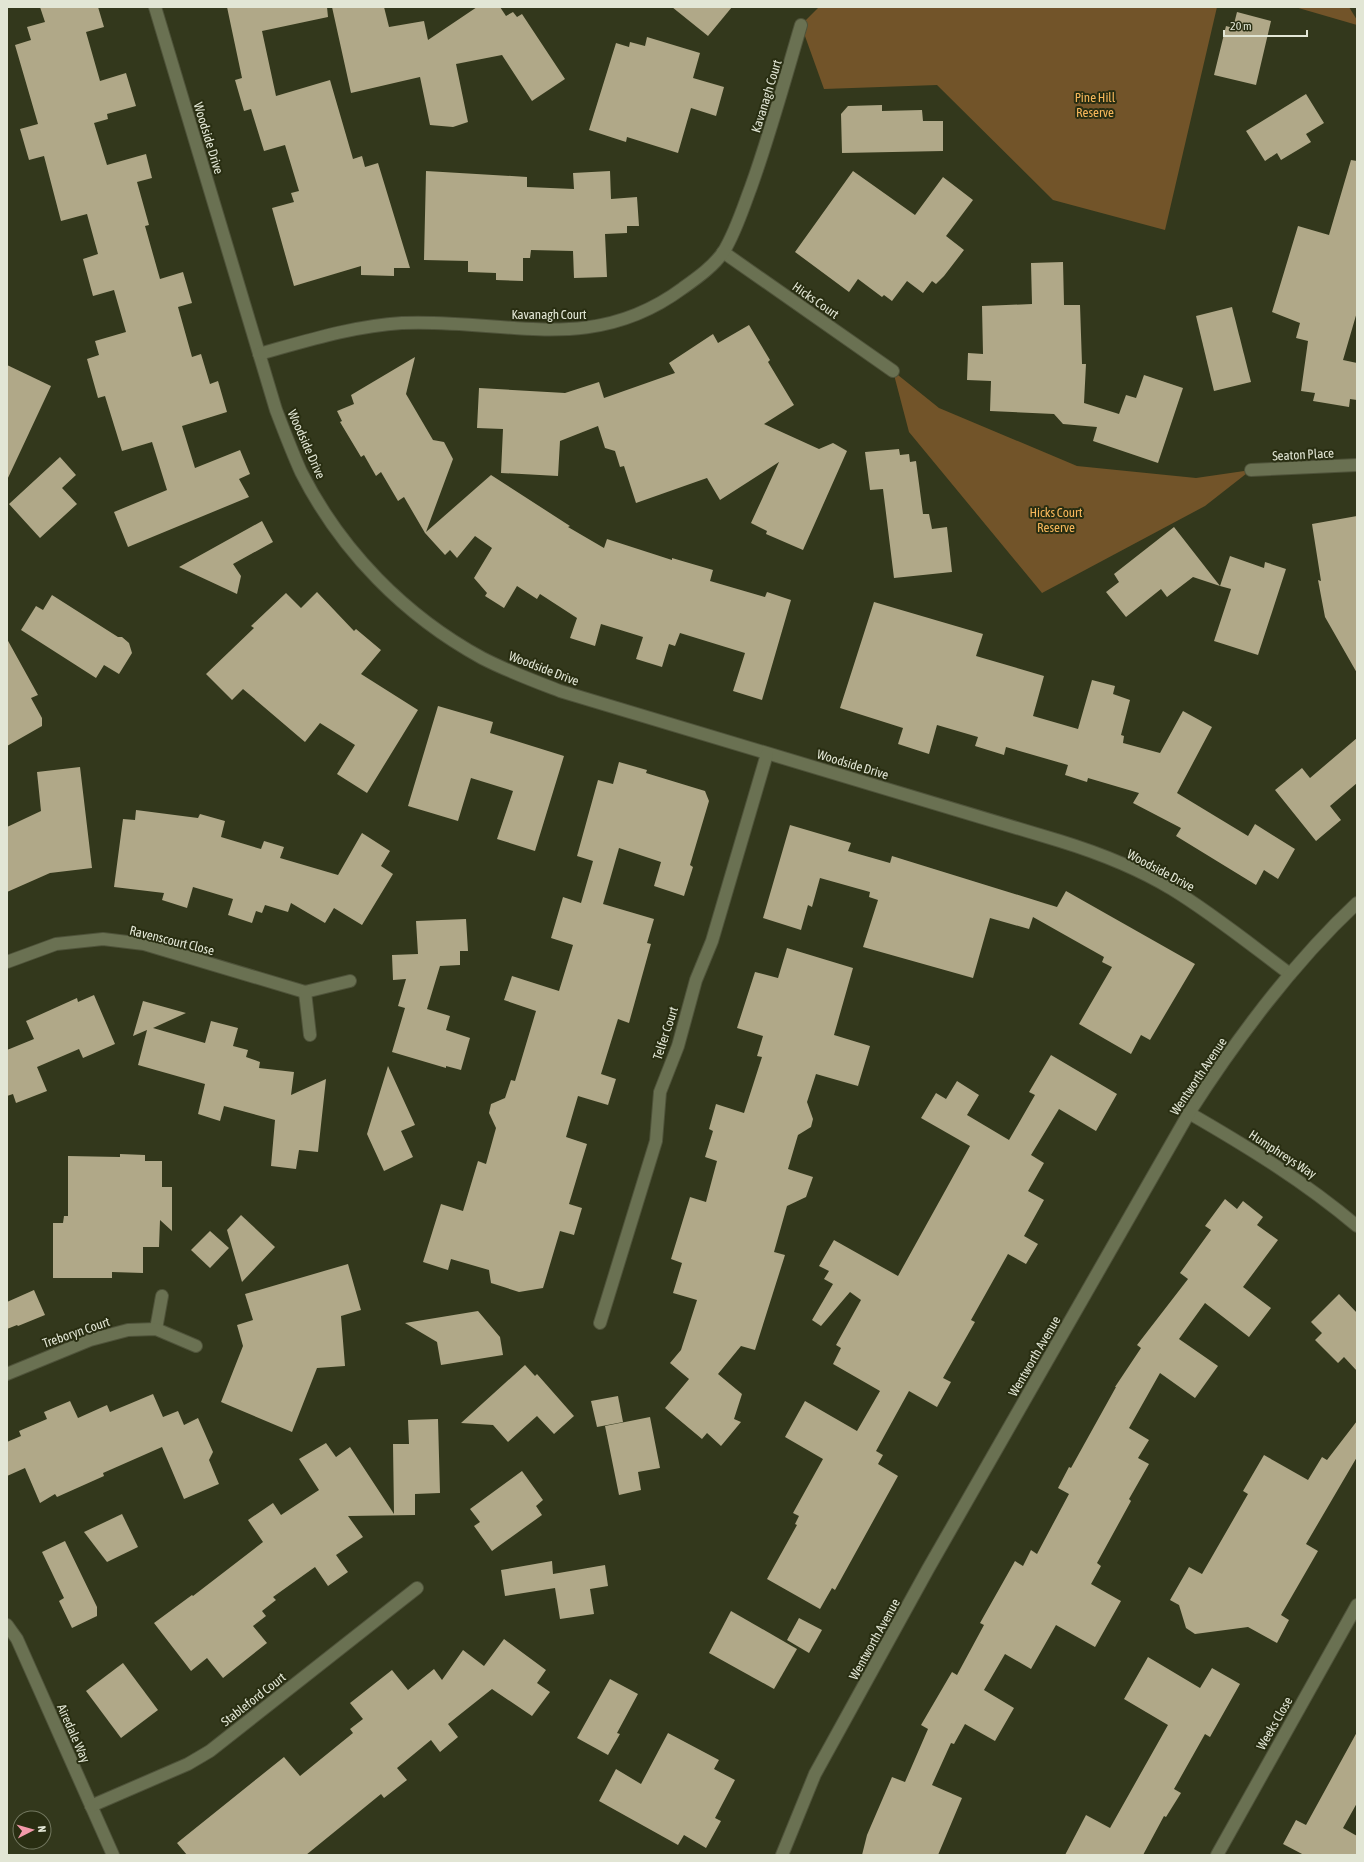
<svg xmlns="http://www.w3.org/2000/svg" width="1364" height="1862" font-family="'Asap Condensed',sans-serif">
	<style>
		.green { fill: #725429 }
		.building { fill: #b0a888 }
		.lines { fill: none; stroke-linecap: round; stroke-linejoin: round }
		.minor-casing { stroke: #4f533a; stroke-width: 14 }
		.minor { stroke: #6a7152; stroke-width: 12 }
		.labels { text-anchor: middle; stroke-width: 4; stroke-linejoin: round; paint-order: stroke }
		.street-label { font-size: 13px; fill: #e2e6d5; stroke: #292e12 }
		.park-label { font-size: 13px; fill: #f7b75b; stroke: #292e12 }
	</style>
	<rect width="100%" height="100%" fill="#33381c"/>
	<g class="green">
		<path d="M 819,7 L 1217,7 L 1165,230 L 1053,200 L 937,85 L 824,89 L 801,25 Z"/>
		<path d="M 1295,7 L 1349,7 L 1357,20 L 1357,25 Z"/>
		<path d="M 893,371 L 939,408 L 1077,466 L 1196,478 L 1251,470 L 1205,506 L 1042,593 L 909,432 Z"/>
	</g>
	<g class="building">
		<path d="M 40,7 L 98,7 L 104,27 L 86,32 L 100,81 L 126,73 L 136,106 L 107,114 L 108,119 L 94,123 L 107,165 L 146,154 L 152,178 L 137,182 L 149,225 L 145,226 L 160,279 L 183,272 L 192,303 L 178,307 L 192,357 L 201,354 L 210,384 L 218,381 L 227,412 L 182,426 L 195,468 L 240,450 L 250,474 L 239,479 L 249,497 L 128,547 L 114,512 L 167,490 L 152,442 L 122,451 L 105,396 L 98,398 L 87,359 L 99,355 L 95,341 L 126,332 L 114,290 L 93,296 L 83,259 L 98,254 L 87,214 L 61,221 L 44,156 L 29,160 L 20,129 L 38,124 L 15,45 L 31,40 L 27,27 L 45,22 Z"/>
		<path d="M 227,7 L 327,7 L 328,17 L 262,31 L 276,96 L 330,80 L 353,159 L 362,156 L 365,167 L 378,163 L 410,268 L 394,268 L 394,276 L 361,275 L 361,266 L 294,286 L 272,208 L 294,202 L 291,193 L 299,191 L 285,145 L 264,151 L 251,109 L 244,111 L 235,80 L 242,78 Z"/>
		<path d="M 332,7 L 384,7 L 389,27 L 424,21 L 428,40 L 477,7 L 500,7 L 506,16 L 513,12 L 517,17 L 522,14 L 565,79 L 532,101 L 502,55 L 456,64 L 468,122 L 453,127 L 430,125 L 420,77 L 351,93 Z"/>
		<path d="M 672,7 L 732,7 L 708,36 Z"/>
		<path d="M 1237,12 L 1271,21 L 1256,85 L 1214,75 L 1226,26 L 1233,28 Z"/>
		<path d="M 647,37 L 700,53 L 693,78 L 724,87 L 716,116 L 691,108 L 678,153 L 627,137 L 626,142 L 589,130 L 616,43 L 629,47 L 630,42 L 645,46 Z"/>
		<path d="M 1306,94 L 1324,123 L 1306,134 L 1311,142 L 1281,160 L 1277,153 L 1265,161 L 1246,131 Z"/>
		<path d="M 882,105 L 882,111 L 922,110 L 923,121 L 943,121 L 943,151 L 842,153 L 841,114 L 848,106 Z"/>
		<path d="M 1351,160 L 1357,161 L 1357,312 L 1343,360 L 1357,363 L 1357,400 L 1350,399 L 1349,407 L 1313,401 L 1315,393 L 1301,391 L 1308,341 L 1296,338 L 1300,323 L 1272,312 L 1298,226 L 1329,235 Z"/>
		<path d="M 426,171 L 527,177 L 527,187 L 574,189 L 573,173 L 610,171 L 611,199 L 637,197 L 639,226 L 627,226 L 627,233 L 605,234 L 607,277 L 574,278 L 573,251 L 531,250 L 530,258 L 523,258 L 523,281 L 496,280 L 496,273 L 468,272 L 468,261 L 424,260 Z"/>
		<path d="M 853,171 L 915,215 L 943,177 L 973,200 L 946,236 L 964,250 L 944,276 L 936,284 L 932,281 L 923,293 L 907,281 L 892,301 L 884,295 L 882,297 L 858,279 L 849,292 L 795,252 Z"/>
		<path d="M 1063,262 L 1064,305 L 1080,305 L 1082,364 L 1086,364 L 1084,403 L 1119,414 L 1126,395 L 1136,398 L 1144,375 L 1183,388 L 1158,463 L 1093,441 L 1097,427 L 1063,424 L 1054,414 L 990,411 L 991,381 L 967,380 L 968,353 L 983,354 L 982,306 L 1032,304 L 1031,263 Z"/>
		<path d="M 1232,307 L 1251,382 L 1214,391 L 1196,316 Z"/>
		<path d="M 749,325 L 770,360 L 768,362 L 794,405 L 764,424 L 819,449 L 833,443 L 847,451 L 803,550 L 766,534 L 767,531 L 751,523 L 779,462 L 720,500 L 707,478 L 636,503 L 624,466 L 620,467 L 615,451 L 605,448 L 598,426 L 560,441 L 558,476 L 501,473 L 503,429 L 477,428 L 479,388 L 565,393 L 599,382 L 604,398 L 675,373 L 669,363 L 713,334 L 718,343 Z"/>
		<path d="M 415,357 L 406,394 L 433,440 L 444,442 L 453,459 L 426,532 L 491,475 L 570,526 L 568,527 L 604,548 L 607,539 L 672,560 L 672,558 L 713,570 L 710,581 L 765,597 L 767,592 L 791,600 L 762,700 L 733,691 L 745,653 L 680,633 L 675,646 L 669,644 L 662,667 L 636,659 L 643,637 L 601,624 L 595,646 L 570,638 L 577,618 L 540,594 L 537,599 L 517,586 L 504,608 L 485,596 L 487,593 L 474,578 L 492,548 L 475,536 L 457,558 L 450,550 L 445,555 L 425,533 L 404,497 L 398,501 L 381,472 L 376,476 L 364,455 L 361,457 L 340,422 L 342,421 L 337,411 L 354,404 L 351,395 Z"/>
		<path d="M 7,365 L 51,386 L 7,480 Z"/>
		<path d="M 899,449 L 900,455 L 909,454 L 910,462 L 916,461 L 923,514 L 929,514 L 932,529 L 947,527 L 952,572 L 894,578 L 883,489 L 870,490 L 865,452 Z"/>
		<path d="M 60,457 L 76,475 L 62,488 L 77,504 L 40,538 L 9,504 Z"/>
		<path d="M 1357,516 L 1357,673 L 1325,617 L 1318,580 L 1321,581 L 1312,524 Z"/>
		<path d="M 262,521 L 273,542 L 233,564 L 241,576 L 237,594 L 179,567 Z"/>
		<path d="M 1174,527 L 1220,586 L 1193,577 L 1167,597 L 1161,589 L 1126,617 L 1106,592 L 1119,582 L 1114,574 Z"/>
		<path d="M 1230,556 L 1264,568 L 1265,562 L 1286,569 L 1258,655 L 1214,641 L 1231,589 L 1220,586 Z"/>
		<path d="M 317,592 L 354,631 L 356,629 L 381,650 L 361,674 L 418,710 L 367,793 L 337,774 L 355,745 L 320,723 L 305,742 L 243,689 L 232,700 L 206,674 L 254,628 L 251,626 L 286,593 L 301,608 Z"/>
		<path d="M 52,595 L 118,637 L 122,637 L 129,643 L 132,653 L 119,674 L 104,665 L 96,678 L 21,630 L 36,606 L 43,610 Z"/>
		<path d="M 874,602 L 983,634 L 976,656 L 1044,676 L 1033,716 L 1078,729 L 1092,680 L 1115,686 L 1113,694 L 1130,700 L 1121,735 L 1124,736 L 1123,743 L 1160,753 L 1183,711 L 1212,727 L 1177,793 L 1248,836 L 1255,824 L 1295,849 L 1278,879 L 1264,870 L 1256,885 L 1176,836 L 1181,828 L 1133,803 L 1139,793 L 1088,778 L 1087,782 L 1065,775 L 1068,765 L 1006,747 L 1004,755 L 975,746 L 978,737 L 937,725 L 929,754 L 898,744 L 903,728 L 840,708 Z"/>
		<path d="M 7,639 L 38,695 L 31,698 L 42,718 L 42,726 L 7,746 Z"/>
		<path d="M 438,706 L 493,722 L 490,733 L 564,756 L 535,851 L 497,839 L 513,791 L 471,778 L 458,821 L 408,806 Z"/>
		<path d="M 1357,738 L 1357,783 L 1330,806 L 1341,820 L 1316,841 L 1275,790 L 1302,768 L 1310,778 Z"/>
		<path d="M 619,762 L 647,770 L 646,773 L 705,791 L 709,801 L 690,865 L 693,867 L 684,896 L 654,886 L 661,862 L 619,848 L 603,904 L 654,919 L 647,943 L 651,944 L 629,1023 L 618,1019 L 601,1074 L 616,1079 L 608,1105 L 578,1096 L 566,1137 L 587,1144 L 569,1204 L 582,1208 L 574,1235 L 560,1231 L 543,1288 L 519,1292 L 491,1283 L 489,1270 L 451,1259 L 448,1270 L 423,1262 L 441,1204 L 463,1211 L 478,1161 L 486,1164 L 496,1128 L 489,1113 L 491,1104 L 505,1098 L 511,1080 L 515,1081 L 536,1011 L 504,1000 L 512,976 L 559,991 L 573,945 L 551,938 L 563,897 L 581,903 L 593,861 L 577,856 L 598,780 L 613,784 Z"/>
		<path d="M 80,767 L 92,868 L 50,873 L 7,892 L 7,827 L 41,811 L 37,772 Z"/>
		<path d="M 136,810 L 198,818 L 200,814 L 225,821 L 221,837 L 261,849 L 264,841 L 284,847 L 280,858 L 338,875 L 362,833 L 390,851 L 381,866 L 393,874 L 362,925 L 334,908 L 325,923 L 291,903 L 288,912 L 265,905 L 262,913 L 256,911 L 252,923 L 228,915 L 233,899 L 193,887 L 187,908 L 162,900 L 164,893 L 114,887 L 123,819 L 135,820 Z"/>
		<path d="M 790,825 L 851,843 L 848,851 L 890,863 L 892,856 L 1057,907 L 1066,891 L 1195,964 L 1150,1040 L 1141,1035 L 1131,1054 L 1079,1024 L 1112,967 L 1102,962 L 1104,957 L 1033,917 L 1029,929 L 990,918 L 973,978 L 863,947 L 878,900 L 869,897 L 870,892 L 820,878 L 812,907 L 808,905 L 801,930 L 763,918 Z"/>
		<path d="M 466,919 L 468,951 L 460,951 L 460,965 L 440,966 L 427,1009 L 450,1016 L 446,1030 L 470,1038 L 461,1070 L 446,1066 L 446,1068 L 392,1052 L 405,1008 L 398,1006 L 406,979 L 393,980 L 392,955 L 418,954 L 416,921 Z"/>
		<path d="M 787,948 L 853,968 L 834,1035 L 870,1046 L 858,1086 L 816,1074 L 807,1102 L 813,1119 L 811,1127 L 798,1135 L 788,1169 L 813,1177 L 806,1197 L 787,1206 L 774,1252 L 785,1255 L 755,1350 L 741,1346 L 718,1374 L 742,1394 L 734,1419 L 741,1422 L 721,1446 L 707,1433 L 702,1439 L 665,1408 L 689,1379 L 670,1363 L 681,1350 L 697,1300 L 673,1293 L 682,1263 L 671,1259 L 690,1197 L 706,1202 L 717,1161 L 705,1157 L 713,1131 L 709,1129 L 716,1104 L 744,1113 L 762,1057 L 757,1056 L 763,1036 L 737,1028 L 755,972 L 778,978 Z"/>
		<path d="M 94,995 L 115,1044 L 83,1058 L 79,1049 L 37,1067 L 47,1091 L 16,1103 L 13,1094 L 7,1096 L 7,1050 L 34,1039 L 26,1021 L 77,998 L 78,1002 Z"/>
		<path d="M 143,1001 L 186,1013 L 153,1028 L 205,1043 L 211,1021 L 238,1028 L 233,1046 L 248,1050 L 246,1057 L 260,1062 L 259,1068 L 294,1072 L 291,1095 L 326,1079 L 318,1152 L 299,1150 L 296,1169 L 271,1166 L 275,1120 L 224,1106 L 220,1121 L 198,1114 L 205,1084 L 138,1065 L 147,1030 L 133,1036 Z"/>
		<path d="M 1051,1055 L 1117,1094 L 1096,1131 L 1059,1109 L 1031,1155 L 1044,1163 L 1028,1191 L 1044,1200 L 1024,1236 L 1038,1244 L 1026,1264 L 1008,1254 L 971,1320 L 975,1322 L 943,1378 L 951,1382 L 937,1407 L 909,1391 L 876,1451 L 883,1455 L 878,1464 L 898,1476 L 835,1590 L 832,1588 L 820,1609 L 767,1579 L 797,1525 L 795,1524 L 799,1516 L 793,1513 L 823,1459 L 785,1437 L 805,1401 L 857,1431 L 880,1391 L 833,1364 L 841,1348 L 836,1345 L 861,1300 L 850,1292 L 821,1326 L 812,1320 L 833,1284 L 824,1279 L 829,1271 L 819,1266 L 834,1240 L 898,1276 L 970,1146 L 921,1118 L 936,1093 L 946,1099 L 957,1081 L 979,1095 L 967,1115 L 1009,1140 L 1035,1095 L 1029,1092 Z"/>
		<path d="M 388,1066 L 415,1125 L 401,1131 L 413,1157 L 384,1171 L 367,1134 Z"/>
		<path d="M 120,1154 L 145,1155 L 145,1161 L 162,1161 L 162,1187 L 172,1187 L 172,1231 L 160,1220 L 159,1247 L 143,1247 L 143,1273 L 112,1272 L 112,1278 L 53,1278 L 53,1223 L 63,1223 L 64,1216 L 68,1216 L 68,1156 L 120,1157 Z"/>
		<path d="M 1225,1199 L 1237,1209 L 1243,1201 L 1263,1217 L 1257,1225 L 1278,1240 L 1243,1287 L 1271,1308 L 1249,1337 L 1205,1303 L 1179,1339 L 1218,1366 L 1195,1398 L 1160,1373 L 1129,1428 L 1149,1440 L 1138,1458 L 1149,1464 L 1129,1499 L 1131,1501 L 1097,1563 L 1101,1566 L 1091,1584 L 1121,1601 L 1095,1647 L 1056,1625 L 1031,1669 L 1005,1654 L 984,1690 L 1014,1708 L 995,1741 L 965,1724 L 954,1744 L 951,1743 L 932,1785 L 962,1798 L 938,1855 L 862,1855 L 867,1835 L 892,1777 L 905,1782 L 928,1729 L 921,1725 L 952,1672 L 957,1675 L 984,1625 L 980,1623 L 1015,1561 L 1023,1566 L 1031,1550 L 1037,1554 L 1069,1494 L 1058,1488 L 1069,1467 L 1071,1468 L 1116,1387 L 1115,1387 L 1141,1348 L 1137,1345 L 1188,1279 L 1180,1273 L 1211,1230 L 1205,1226 Z"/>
		<path d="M 241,1215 L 275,1247 L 242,1282 L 227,1230 Z"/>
		<path d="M 210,1231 L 229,1248 L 210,1268 L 191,1250 Z"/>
		<path d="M 348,1264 L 361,1310 L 341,1316 L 345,1366 L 317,1368 L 292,1432 L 221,1402 L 243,1346 L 237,1325 L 253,1320 L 245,1294 Z"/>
		<path d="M 34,1290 L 45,1315 L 18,1326 L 17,1325 L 7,1329 L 7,1302 Z"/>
		<path d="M 1339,1294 L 1357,1313 L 1357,1371 L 1344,1357 L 1338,1363 L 1315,1340 L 1322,1333 L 1311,1322 Z"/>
		<path d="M 478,1311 L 500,1337 L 503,1355 L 441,1365 L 437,1342 L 405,1323 Z"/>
		<path d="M 525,1365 L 535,1376 L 537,1374 L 574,1416 L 554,1434 L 537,1416 L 508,1442 L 493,1425 L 461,1423 Z"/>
		<path d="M 153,1394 L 163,1417 L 178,1411 L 184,1425 L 198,1418 L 213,1452 L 209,1460 L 219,1484 L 184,1499 L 162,1447 L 103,1473 L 104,1476 L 57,1497 L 55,1494 L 40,1503 L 25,1468 L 7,1476 L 7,1442 L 21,1436 L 19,1431 L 47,1419 L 44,1412 L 70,1401 L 78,1418 L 107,1405 L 110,1412 Z"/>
		<path d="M 618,1396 L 623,1422 L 597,1427 L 591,1401 Z"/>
		<path d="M 650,1417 L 660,1468 L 638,1472 L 641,1490 L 619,1495 L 605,1426 Z"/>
		<path d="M 438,1419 L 440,1493 L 415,1494 L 415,1515 L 348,1516 L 363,1537 L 336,1555 L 348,1572 L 328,1586 L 315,1567 L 273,1597 L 276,1600 L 262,1611 L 266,1616 L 253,1626 L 267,1643 L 223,1678 L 207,1658 L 191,1671 L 154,1623 L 192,1595 L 193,1596 L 263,1542 L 248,1520 L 273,1503 L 281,1515 L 319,1490 L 299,1459 L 326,1443 L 336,1457 L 350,1447 L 394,1514 L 393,1444 L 409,1444 L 408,1420 Z"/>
		<path d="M 1357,1421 L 1357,1457 L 1306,1544 L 1318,1551 L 1281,1615 L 1289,1620 L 1277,1643 L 1248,1627 L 1195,1634 L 1186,1628 L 1179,1605 L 1170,1600 L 1189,1567 L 1202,1574 L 1248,1494 L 1243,1491 L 1264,1455 L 1308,1480 L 1322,1457 L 1327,1460 Z"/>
		<path d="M 522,1471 L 543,1500 L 536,1506 L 542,1515 L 492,1551 L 474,1526 L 480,1522 L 470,1509 Z"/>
		<path d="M 122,1514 L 138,1547 L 107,1562 L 84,1532 Z"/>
		<path d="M 65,1541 L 97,1607 L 97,1616 L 72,1628 L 59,1601 L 64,1598 L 42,1552 Z"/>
		<path d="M 552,1561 L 553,1574 L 605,1565 L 608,1586 L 590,1589 L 594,1614 L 560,1619 L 555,1588 L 505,1596 L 501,1570 Z"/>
		<path d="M 731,1611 L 797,1649 L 774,1689 L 709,1653 Z"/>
		<path d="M 799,1618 L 822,1630 L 809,1653 L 787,1640 Z"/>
		<path d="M 504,1639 L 546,1670 L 537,1683 L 550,1692 L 532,1716 L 492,1689 L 448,1724 L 458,1737 L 440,1752 L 431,1740 L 397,1768 L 407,1780 L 384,1798 L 381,1794 L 306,1855 L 187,1855 L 177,1843 L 284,1757 L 300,1776 L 353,1733 L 350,1729 L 363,1719 L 350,1703 L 392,1670 L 408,1690 L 434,1669 L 442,1680 L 463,1650 L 484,1666 Z"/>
		<path d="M 1148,1657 L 1200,1688 L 1212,1668 L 1240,1684 L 1210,1737 L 1205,1734 L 1174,1789 L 1181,1793 L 1166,1817 L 1164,1816 L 1143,1855 L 1065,1855 L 1086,1815 L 1110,1828 L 1168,1725 L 1124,1699 Z"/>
		<path d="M 123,1663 L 158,1710 L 121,1738 L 86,1691 Z"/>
		<path d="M 610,1679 L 638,1694 L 617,1733 L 620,1734 L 608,1755 L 577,1738 Z"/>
		<path d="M 1357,1732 L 1357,1803 L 1343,1828 L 1357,1836 L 1357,1855 L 1304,1855 L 1283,1844 L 1296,1820 L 1306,1825 Z"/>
		<path d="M 668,1733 L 719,1760 L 714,1769 L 735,1780 L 715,1818 L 721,1821 L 706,1848 L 684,1835 L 678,1845 L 599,1801 L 616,1769 L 641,1784 Z"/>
	</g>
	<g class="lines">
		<defs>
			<g id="minor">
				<path d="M 155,7 L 276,410 C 284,431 292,452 301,472 C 341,551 405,616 482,658 C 507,671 534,681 560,691 L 1060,841 C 1099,853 1137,868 1172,889 C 1213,914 1251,945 1290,974"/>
				<path d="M 723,252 L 893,371"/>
				<path d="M 259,354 C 306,341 353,326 402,323 C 506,318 590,357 683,288 C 697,278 714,266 724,251 C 736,231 743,208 751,187 C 770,134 785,79 801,25"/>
				<path d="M 1251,470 L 1357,465"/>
				<path d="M 7,962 L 56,944 L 103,939 L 144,944 L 305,992 L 350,981"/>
				<path d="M 305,992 L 310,1035"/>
				<path d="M 1189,1113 C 1248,1147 1305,1182 1357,1226"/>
				<path d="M 600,1323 L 656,1141 L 660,1092 L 678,1046 L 696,980 L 712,941 L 767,754"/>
				<path d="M 156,1329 L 162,1296"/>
				<path d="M 7,1374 L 90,1340 L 128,1330 L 156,1329 L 196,1346"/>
				<path d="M 7,1625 L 17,1639 L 113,1855"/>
				<path d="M 91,1806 L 188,1764 L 210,1751 L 417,1588"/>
				<path d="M 782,1855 L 815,1774 L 928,1569 L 1189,1113 C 1237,1038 1292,964 1357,903"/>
				<path d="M 1217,1855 L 1357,1605"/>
			</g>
		</defs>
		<use href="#minor" class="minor-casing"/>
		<use href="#minor" class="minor"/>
	</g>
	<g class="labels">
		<g class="street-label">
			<text transform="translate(766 96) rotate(-73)" y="5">Kavanagh Court</text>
			<text transform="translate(209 138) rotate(73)" y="5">Woodside Drive</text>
			<text transform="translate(816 300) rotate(35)" y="5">Hicks Court</text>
			<text x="549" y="319">Kavanagh Court</text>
			<text transform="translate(307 444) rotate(66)" y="5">Woodside Drive</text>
			<text transform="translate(1303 454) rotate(-3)" y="5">Seaton Place</text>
			<text transform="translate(544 668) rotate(21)" y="5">Woodside Drive</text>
			<text transform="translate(853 764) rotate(17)" y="5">Woodside Drive</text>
			<text transform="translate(1161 870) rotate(28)" y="5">Woodside Drive</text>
			<text transform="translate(172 940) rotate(14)" y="5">Ravenscourt Close</text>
			<text transform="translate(665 1033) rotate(-72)" y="5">Telfer Court</text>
			<text transform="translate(1198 1076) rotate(-56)" y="5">Wentworth Avenue</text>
			<text transform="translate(1283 1154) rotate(33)" y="5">Humphreys Way</text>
			<text transform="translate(76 1332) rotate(-19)" y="5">Treboryn Court</text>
			<text transform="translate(1034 1356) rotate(-60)" y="5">Wentworth Avenue</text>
			<text transform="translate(874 1639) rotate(-61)" y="5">Wentworth Avenue</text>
			<text transform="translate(253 1699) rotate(-38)" y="5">Stableford Court</text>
			<text transform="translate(1274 1723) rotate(-60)" y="5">Weeks Close</text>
			<text transform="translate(74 1733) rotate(66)" y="5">Airedale Way</text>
		</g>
		<g class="park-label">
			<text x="1095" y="102">Pine Hill<tspan x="1095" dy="15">Reserve</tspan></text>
			<text x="1056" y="517">Hicks Court<tspan x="1056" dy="15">Reserve</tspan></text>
		</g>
	</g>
	<rect width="1364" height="1862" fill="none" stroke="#e2e6d5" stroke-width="16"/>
	<g transform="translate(32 1830) rotate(84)"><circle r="19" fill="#292e12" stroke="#737860"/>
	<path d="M0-3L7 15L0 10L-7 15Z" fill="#f39aaa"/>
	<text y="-6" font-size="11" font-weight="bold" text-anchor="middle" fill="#e2e6d5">N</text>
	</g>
	<path d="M1224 30v6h83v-6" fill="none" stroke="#e2e6d5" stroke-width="2"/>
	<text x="1230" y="30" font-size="12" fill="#e2e6d5" stroke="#292e12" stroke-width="3" paint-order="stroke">20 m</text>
</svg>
